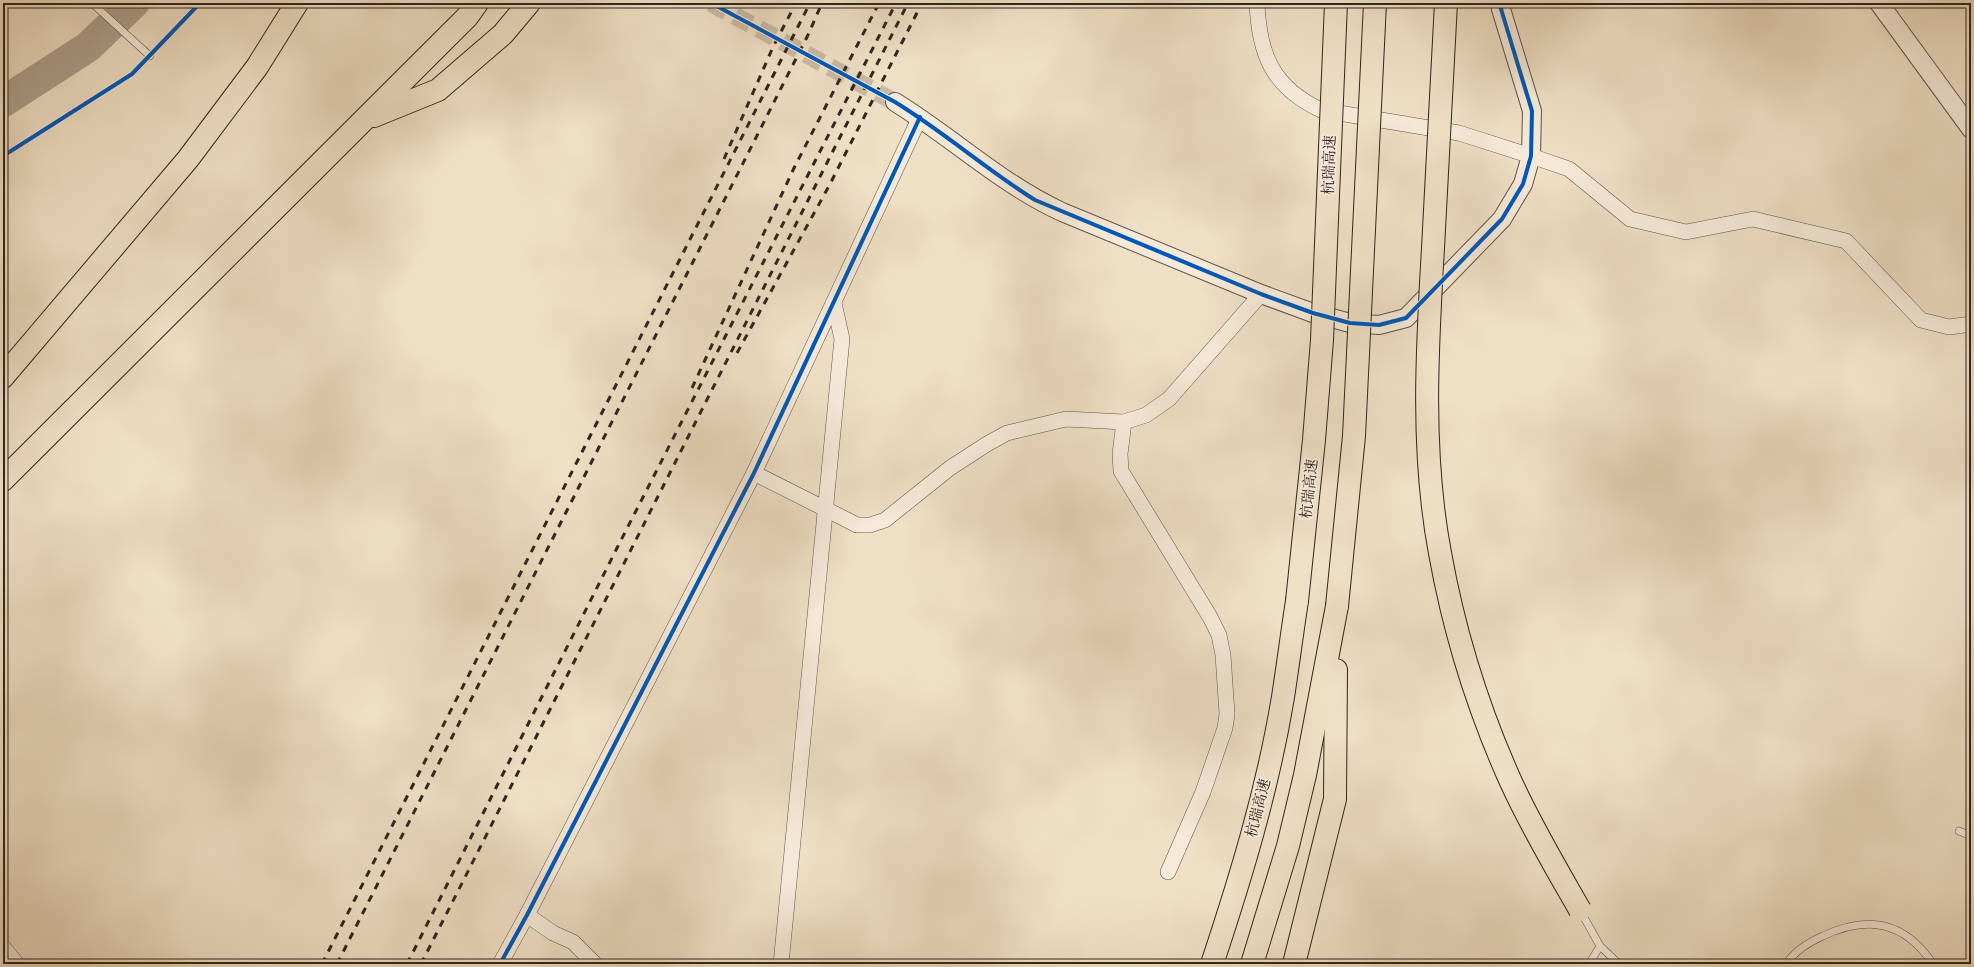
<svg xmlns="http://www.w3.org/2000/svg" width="1974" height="967" font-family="'EB Garamond','Noto Serif SC',serif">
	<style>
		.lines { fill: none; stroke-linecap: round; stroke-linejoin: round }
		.river { stroke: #ae9f8d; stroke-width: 31 }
		.tertiary-tunnel { stroke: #c9baa4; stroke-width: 18; stroke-dasharray: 18 9; stroke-linecap: butt }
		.service-casing { stroke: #605348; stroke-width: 8 }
		.minor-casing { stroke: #605348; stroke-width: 16 }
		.tertiary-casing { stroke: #605348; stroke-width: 20 }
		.trunk-casing { stroke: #30241f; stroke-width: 24 }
		.motorway-casing { stroke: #30241f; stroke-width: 24 }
		.service { stroke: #f5ead9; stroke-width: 7 }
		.minor { stroke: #f5ead9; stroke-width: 15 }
		.tertiary { stroke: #f5ead9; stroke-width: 18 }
		.trunk { stroke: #efdfc5; stroke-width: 22 }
		.motorway { stroke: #efdfc5; stroke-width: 22 }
		.rail { stroke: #30241f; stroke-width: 3; stroke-dasharray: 7 7; stroke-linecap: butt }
		.motorway-bridge-casing { stroke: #30241f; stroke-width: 24; stroke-linecap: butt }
		.motorway-bridge { stroke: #efdfc5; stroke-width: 22 }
		.cycleway-casing { stroke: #f5ead9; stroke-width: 6 }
		.cycleway { stroke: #0057b8; stroke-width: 4 }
		.labels { text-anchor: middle; stroke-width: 4; stroke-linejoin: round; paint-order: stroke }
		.street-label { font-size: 15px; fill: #30241f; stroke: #f5ead9 }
	</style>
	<rect width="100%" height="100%" fill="#efdfc5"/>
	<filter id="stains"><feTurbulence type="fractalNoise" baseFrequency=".005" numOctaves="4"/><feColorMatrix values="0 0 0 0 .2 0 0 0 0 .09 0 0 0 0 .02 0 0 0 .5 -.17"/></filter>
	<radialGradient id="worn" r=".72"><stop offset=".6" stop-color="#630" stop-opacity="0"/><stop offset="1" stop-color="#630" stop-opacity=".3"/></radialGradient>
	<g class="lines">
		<path class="river" d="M 3,102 L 88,47 L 134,3"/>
		<path class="tertiary-tunnel" d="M 711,3 L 895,102"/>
		<defs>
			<g id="service">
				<path d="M 92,3 L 150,56"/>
				<path d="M 1959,831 L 1971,836"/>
				<path d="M 1581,912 L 1600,946 L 1619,964"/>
				<path d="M 1589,964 L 1600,946"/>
				<path d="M 1786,964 C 1795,951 1809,942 1823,936 C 1868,915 1904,921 1933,964"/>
			</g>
			<g id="minor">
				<path d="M 1257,3 C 1259,54 1272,87 1321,110 L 1459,133 L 1531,156 L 1569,169 L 1630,219 L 1686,232 L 1753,219 L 1846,241 L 1921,320 L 1949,327 L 1971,324"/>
				<path d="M 1124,422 L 1120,454 L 1121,471 L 1210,617 L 1219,635 L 1223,655 L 1227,714 L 1225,728 L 1203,792 L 1168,872"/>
				<path d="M 754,473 L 857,525 L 870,525 L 885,520 L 950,468 L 987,444 L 1007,433 L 1066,419 L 1124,422 L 1146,415 L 1169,399 L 1261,294"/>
				<path d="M 527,915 L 553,933 L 573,942 L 595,964"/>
				<path d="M 3,947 L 17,964"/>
				<path d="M 500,964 L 527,915 L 754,473 L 920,117"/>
				<path d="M 781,964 L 842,339 L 834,303"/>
			</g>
			<g id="tertiary">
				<path d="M 1879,3 L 1971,129"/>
				<path d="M 895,102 C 952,137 1001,184 1062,212 L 1261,294 L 1313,313 L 1350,323 L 1379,325 L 1406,318 L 1502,219 L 1523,184 L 1531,156 L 1532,111 L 1501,9 L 1502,3"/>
			</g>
			<g id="trunk">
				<path d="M 374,116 L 438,90 L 503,34 L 529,3"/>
				<path d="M 3,377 L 188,159 L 257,67 L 297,3"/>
				<path d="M 3,480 L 467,17 L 477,3"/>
			</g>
			<g id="motorway">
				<path d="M 1212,964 C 1241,877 1268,788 1283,697 C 1288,665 1292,633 1297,601"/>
				<path d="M 1252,964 L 1288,846 L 1305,775 L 1337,606"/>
				<path d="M 1294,964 L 1335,799 L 1336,670"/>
			</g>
		</defs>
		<use href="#service" class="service-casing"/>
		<use href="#minor" class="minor-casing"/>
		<use href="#tertiary" class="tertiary-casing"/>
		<use href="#trunk" class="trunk-casing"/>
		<use href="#motorway" class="motorway-casing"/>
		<use href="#service" class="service"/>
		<use href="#minor" class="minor"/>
		<use href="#tertiary" class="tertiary"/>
		<use href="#trunk" class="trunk"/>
		<use href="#motorway" class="motorway"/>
		<g class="rail">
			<path d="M 724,159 L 773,47 L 796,3"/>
			<path d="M 737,353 L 829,186 L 922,3"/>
			<path d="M 692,388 L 794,168 L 879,3"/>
			<path d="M 322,964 L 810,3"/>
			<path d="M 337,964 L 808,35 L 822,3"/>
			<path d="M 407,964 L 617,548 L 896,3"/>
			<path d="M 421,964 L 908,3"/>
		</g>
		<defs>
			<g id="motorway-bridge">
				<path d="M 1446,3 C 1441,84 1437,166 1433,248 C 1427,349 1421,453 1440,553 C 1454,631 1478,709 1511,782 C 1531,826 1556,868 1580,910"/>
				<path d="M 1297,601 L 1314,440 L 1322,340 L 1336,3"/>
				<path d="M 1337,606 L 1354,436 L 1375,3"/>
			</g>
		</defs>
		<use href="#motorway-bridge" class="motorway-bridge-casing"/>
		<use href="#motorway-bridge" class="motorway-bridge"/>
		<defs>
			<g id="cycleway">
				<path d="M 711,3 L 895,102 C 944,132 987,170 1035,200 L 1261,294 L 1313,313 L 1350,323 L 1379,325 L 1406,318 L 1502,219 L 1523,184 L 1531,156 L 1532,111 L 1501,9 L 1502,3"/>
				<path d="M 3,156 L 132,74 L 200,3"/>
				<path d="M 500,964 L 527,915 L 754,473 L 920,117"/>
			</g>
		</defs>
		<use href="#cycleway" class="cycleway-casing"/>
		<use href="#cycleway" class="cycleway"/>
	</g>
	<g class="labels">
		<g class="street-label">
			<text transform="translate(1329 165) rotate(-88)" y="5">杭瑞高速</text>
			<text transform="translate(1309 489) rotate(-84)" y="5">杭瑞高速</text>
			<text transform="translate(1258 808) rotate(-76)" y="5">杭瑞高速</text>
		</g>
	</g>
	<rect width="1974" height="967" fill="none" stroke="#efdfc5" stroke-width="16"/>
	<rect x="4" y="4" width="1966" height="959" fill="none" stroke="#30241f" stroke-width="2"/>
	<rect x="8" y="8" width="1958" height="951" fill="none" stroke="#30241f"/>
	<rect width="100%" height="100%" filter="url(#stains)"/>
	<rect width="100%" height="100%" fill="url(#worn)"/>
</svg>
